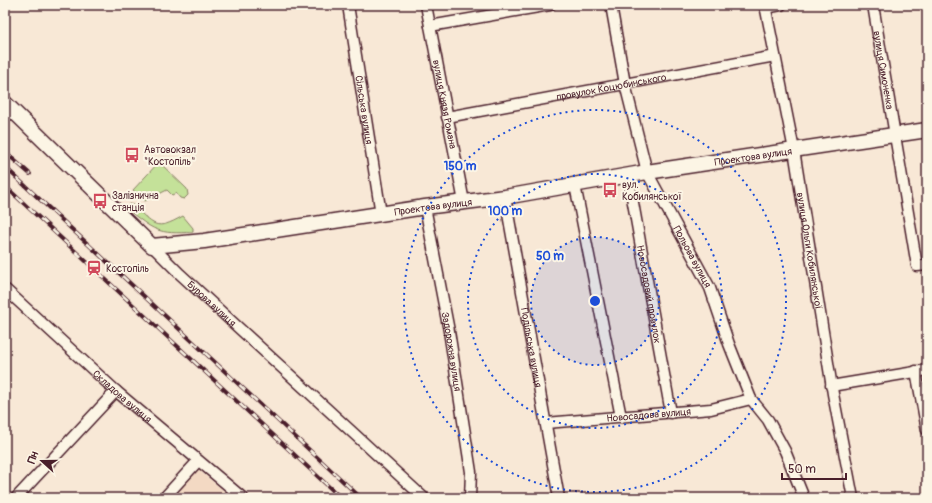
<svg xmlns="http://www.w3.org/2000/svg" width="932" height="503" font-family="Pangolin,sans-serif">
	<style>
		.built { fill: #f3d9c3 }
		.green { fill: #c4e199; stroke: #878062 }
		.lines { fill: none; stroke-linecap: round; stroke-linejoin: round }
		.street-casing { stroke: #4a1f2b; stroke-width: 13 }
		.secondary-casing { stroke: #4a1f2b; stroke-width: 17 }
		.street { stroke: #fcf5e5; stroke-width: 10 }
		.secondary { stroke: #fcf5e5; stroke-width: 14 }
		.rail-casing { stroke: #4a1f2b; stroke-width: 4 }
		.rail { stroke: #fcf5e5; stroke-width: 2.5; stroke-dasharray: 8; stroke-linecap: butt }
		.ring { fill: none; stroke: #1d4ed8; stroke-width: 2; stroke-dasharray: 2 4 }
		.labels { text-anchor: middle; stroke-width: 4; stroke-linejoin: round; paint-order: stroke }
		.street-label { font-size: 10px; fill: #4a1f2b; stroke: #fcf5e5 }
		.poi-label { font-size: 10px; fill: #4a1f2b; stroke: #fcf5e5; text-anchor: start }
		.centre { fill: #1d4ed8; stroke: #fcf5e5; stroke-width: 2 }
		.ring-label { font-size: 12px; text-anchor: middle; font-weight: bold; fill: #1d4ed8; stroke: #fcf5e5; stroke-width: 4; stroke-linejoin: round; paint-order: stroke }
	</style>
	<rect width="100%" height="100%" fill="#f8e8d6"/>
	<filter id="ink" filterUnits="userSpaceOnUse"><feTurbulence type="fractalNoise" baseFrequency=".025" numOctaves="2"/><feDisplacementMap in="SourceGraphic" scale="8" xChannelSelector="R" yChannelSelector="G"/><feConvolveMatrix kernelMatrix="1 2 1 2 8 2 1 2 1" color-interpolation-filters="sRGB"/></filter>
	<g filter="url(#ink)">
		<path class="built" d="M 196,468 L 232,498 L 168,498 Z"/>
		<g class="green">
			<path d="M 159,162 L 187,189 L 188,195 L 184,199 L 180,198 L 176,193 L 172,195 L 167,190 L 145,201 L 133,190 Z"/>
			<path d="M 129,204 L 133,205 C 154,225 155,232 183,216 L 193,228 L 193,232 C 158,235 153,230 127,209 Z"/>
		</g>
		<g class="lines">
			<defs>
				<g id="street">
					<path id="s1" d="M 348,5 L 381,214"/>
					<path id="s2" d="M 426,5 L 464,202"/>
					<path id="s3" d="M 611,5 L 625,84 L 647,172 L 710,288 L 729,344 L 751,399 L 768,420 L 785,451 L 804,498"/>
					<path id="s4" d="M 765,5 L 794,150 L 833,394 L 853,498"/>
					<path id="s5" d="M 873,5 L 917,266 L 927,265"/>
					<path d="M 765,8 L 781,5"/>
					<path d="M 430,26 L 550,5"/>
					<path id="s6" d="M 447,117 L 775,56"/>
					<path id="s7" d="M 628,175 L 671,413"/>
					<path d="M 575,185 L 621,417"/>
					<path id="s8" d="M 505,197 L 559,498"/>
					<path id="s9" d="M 425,207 L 449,331 L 471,472 L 470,498"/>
					<path id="s10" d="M 152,246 L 180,274 L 424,498"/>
					<path id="s11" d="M 5,289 L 116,391 L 243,498"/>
					<path d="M 916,371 L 927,430"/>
					<path d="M 831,386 L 927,370"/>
					<path id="s12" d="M 546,423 L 711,409 L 751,399"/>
					<path d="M 16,498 L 116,391"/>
					<path d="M 164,498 L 198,461"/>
				</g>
				<g id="secondary">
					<path id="s13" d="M 5,103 L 152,246 L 204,241 L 425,207 L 505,197 L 647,172 L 927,130"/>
				</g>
			</defs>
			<use href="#street" class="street-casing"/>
			<use href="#secondary" class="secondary-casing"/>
			<use href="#street" class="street"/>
			<use href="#secondary" class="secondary"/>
			<defs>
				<g id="rail">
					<path d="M 5,152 L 30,174"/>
					<path d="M 5,167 L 361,498"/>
					<path d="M 5,186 L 341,498"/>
				</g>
			</defs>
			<use href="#rail" class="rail-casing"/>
			<use href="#rail" class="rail"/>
		</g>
	</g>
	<circle cx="595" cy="301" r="64" fill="#1d4ed8" fill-opacity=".12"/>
	<g class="ring">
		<circle cx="595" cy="301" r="64"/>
		<circle cx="595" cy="301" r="127"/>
		<circle cx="595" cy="301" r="191"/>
	</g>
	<defs>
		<symbol id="bus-bare" viewBox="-9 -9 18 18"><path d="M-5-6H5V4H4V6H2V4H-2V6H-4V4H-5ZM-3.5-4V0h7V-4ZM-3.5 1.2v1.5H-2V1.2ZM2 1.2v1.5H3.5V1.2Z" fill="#d1495b" stroke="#fcf5e5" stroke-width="2.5" paint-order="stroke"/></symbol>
		<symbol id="station-bare" viewBox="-9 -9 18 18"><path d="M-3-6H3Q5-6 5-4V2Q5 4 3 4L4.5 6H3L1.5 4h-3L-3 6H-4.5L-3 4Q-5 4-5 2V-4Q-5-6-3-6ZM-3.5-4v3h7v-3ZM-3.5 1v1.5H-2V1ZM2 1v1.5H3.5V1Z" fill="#d1495b" stroke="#fcf5e5" stroke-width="2.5" paint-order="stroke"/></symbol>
	</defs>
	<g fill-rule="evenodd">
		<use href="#bus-bare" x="121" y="144" width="22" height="22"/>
		<use href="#bus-bare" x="599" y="179" width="22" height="22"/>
		<use href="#bus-bare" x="89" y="190" width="22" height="22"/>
		<use href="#station-bare" x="83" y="257" width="22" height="22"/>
	</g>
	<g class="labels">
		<g class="street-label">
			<text dy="4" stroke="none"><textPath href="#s5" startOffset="66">вулиця Симоненка</textPath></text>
			<text dy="4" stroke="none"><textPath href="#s6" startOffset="167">провулок Коцюбинського</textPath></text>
			<text dy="4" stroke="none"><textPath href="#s2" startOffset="101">вулиця Князя Романа</textPath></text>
			<text dy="4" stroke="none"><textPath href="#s1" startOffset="106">Сільська вулиця</textPath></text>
			<text dy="4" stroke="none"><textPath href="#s13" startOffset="813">Проектова вулиця</textPath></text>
			<text dy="4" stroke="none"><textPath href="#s13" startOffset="489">Проектова вулиця</textPath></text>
			<text dy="4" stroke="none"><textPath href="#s4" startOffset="250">вулиця Ольги Кобилянської</textPath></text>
			<text dy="4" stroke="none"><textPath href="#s3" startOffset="267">Польова вулиця</textPath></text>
			<text dy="4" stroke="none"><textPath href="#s7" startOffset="121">Новосадовий провулок</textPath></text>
			<text dy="4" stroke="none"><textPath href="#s10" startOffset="83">Бурова вулиця</textPath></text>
			<text dy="4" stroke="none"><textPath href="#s8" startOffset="153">Подільська вулиця</textPath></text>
			<text dy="4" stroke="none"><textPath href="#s9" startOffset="147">Задорожна вулиця</textPath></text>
			<text dy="4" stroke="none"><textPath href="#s11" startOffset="159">Складова вулиця</textPath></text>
			<text dy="4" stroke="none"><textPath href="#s12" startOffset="103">Новосадова вулиця</textPath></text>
		</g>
		<g class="poi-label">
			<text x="144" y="153">Автовокзал<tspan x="144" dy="12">"Костопіль"</tspan></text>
			<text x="622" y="188">вул.<tspan x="622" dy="12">Кобилянської</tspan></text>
			<text x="112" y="199">Залізнична<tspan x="112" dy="12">станція</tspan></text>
			<text x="106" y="272">Костопіль</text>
		</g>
	</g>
	<circle cx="595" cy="301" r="6" class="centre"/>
	<g class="ring-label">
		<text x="460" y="170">150 m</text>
		<text x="505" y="215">100 m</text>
		<text x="550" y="260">50 m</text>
	</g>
	<rect width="932" height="503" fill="none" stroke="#fcf5e5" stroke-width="20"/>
	<rect x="10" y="10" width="912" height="483" fill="none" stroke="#4a1f2b" stroke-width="1.5" filter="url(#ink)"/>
	<g transform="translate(42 461) rotate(291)" stroke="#fcf5e5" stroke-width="3" paint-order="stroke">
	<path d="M0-3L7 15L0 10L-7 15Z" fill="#4a1f2b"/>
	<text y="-6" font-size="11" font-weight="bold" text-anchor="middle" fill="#4a1f2b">Пн</text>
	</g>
	<path d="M782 473v6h64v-6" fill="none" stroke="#4a1f2b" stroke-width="2"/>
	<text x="788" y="473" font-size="12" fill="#4a1f2b" stroke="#fcf5e5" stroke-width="3" paint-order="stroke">50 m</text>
</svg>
